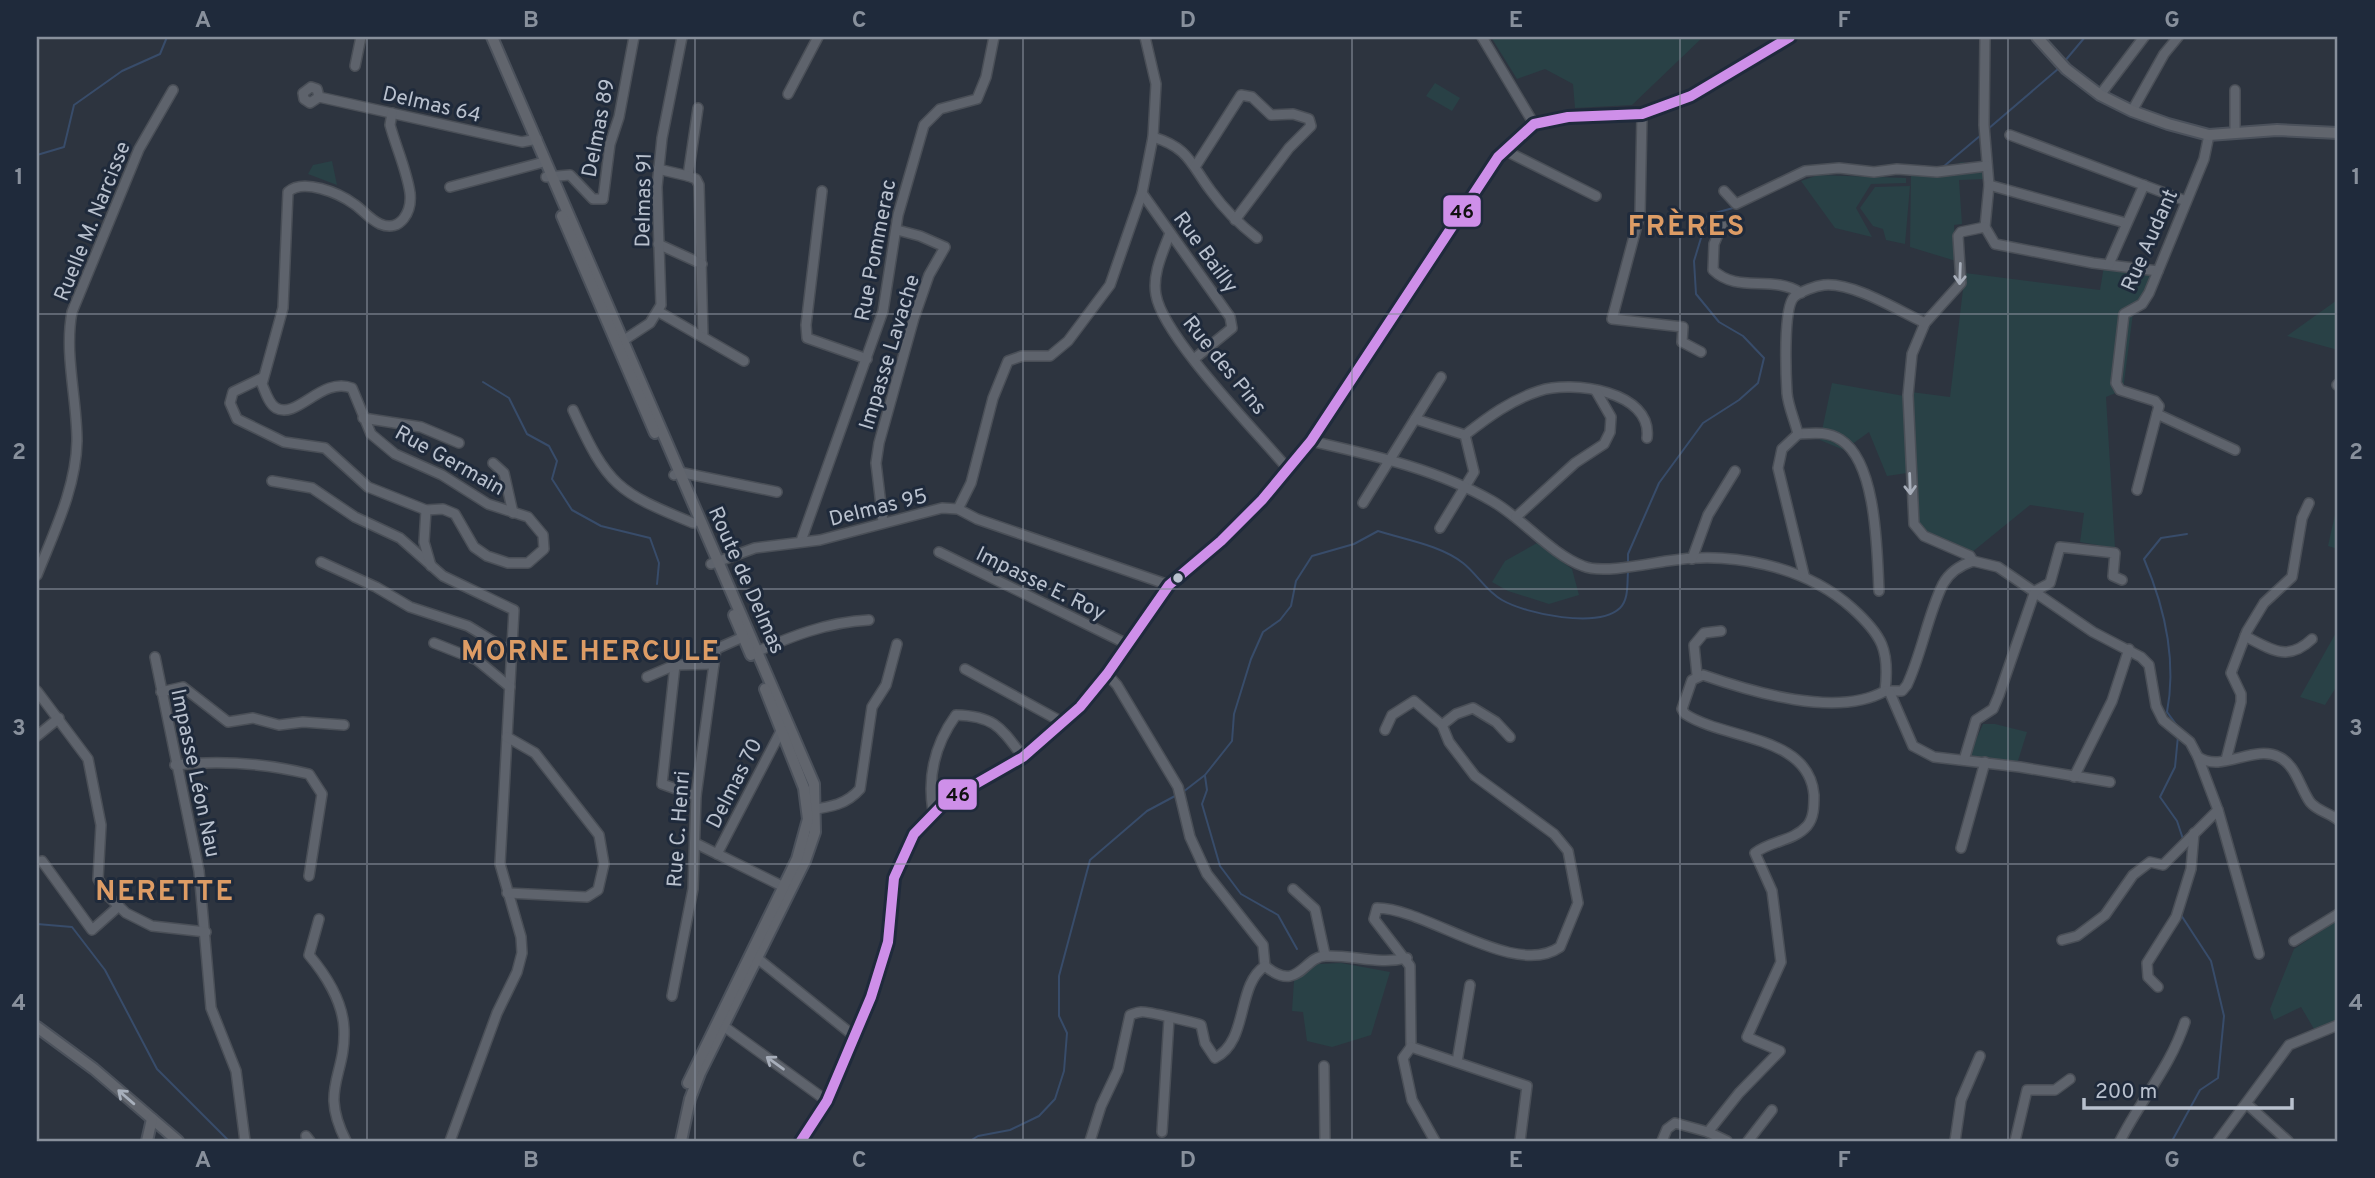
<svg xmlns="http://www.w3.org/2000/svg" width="2375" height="1178" font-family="Overpass,sans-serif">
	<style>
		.green { fill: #294146 }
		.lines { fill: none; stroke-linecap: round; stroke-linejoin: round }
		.stream { stroke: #384c6a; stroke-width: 2 }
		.minor-casing { stroke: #4a4f57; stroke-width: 12 }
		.major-casing { stroke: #4b515b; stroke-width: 14 }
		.minor { stroke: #5e636c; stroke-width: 9 }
		.major { stroke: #61656d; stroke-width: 10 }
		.bus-1-casing { stroke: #1f2a3b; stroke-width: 16 }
		.bus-1 { stroke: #ce8fe9; stroke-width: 10 }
		.oneway { stroke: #a7aeba }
		.oneway2 { stroke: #a7afbb }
		.grid { fill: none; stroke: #88909c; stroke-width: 2; stroke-opacity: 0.55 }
		.bus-dot { fill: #b9c1ce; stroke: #1f2a3b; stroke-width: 2.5 }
		.labels { text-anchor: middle; stroke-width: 6; stroke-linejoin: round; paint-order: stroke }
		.street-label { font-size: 21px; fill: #b9c1ce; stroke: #1f2a3b }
		.district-label { font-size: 28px; font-weight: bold; letter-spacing: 2px; fill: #dd9c65; stroke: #1f2a3b }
		.line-badge { stroke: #1f2a3b; stroke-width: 2.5 }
		.pale-badge-label { font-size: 19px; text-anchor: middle; font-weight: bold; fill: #111 }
		.neatline { fill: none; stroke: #88909c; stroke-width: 2.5 }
		.grid-label { font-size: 23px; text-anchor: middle; font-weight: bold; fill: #88909c }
	</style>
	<rect width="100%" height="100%" fill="#2d343f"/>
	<g class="green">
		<path d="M 1491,37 L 1703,37 L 1632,105 L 1575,108 L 1573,84 L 1545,69 L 1517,79 Z"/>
		<path d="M 1435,83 L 1460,98 L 1452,111 L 1426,96 Z"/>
		<path d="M 332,161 L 337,185 L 308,174 L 313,165 Z"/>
		<path d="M 1961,162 L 1984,166 L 1985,179 L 1959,180 L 1962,224 L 1954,225 L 1956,261 L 1910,247 L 1911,176 C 1931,175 1945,174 1961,162 Z"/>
		<path d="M 1818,175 L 1906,178 L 1906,183 L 1871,184 L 1856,208 L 1872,237 L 1835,228 L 1801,181 Z"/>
		<path d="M 1910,186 L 1905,244 L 1886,240 L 1883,229 L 1873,226 L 1860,208 L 1875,187 Z"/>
		<path d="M 2104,266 L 2153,274 L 2148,296 L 2133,313 L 2123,390 L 2106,397 L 2115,548 L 2080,542 L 2084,513 L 2030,505 L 1971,553 L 1922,531 L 1916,513 L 1911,392 L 1950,397 L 1965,273 L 2100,290 Z"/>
		<path d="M 2338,299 L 2338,350 L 2287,336 L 2333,303 Z"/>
		<path d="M 1832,383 L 1904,396 L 1907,473 L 1887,476 L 1869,432 L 1844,450 L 1820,440 Z"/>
		<path d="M 2338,501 L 2338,549 L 2328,546 Z"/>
		<path d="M 1537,543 L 1572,569 L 1579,595 L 1549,604 L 1508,591 L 1492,582 L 1505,561 Z"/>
		<path d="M 2338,629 L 2338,684 L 2325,705 L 2300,697 Z"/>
		<path d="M 1983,724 L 1995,724 L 2027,732 L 2017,764 L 1968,758 Z"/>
		<path d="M 2338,920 L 2338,1021 L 2314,1029 L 2301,1007 L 2274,1020 L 2270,1009 L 2294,949 Z"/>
		<path d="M 1341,963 L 1390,972 L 1371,1035 L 1332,1047 L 1307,1041 L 1303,1012 L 1292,1011 L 1294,981 L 1318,964 Z"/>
	</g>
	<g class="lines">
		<g class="stream">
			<path d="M 2064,62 L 2085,37"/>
			<path d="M 1988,129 L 2058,69"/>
			<path d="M 37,155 L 64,147 L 74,105 L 122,71 L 160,54 L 167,37"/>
			<path d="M 1943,167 L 1981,135"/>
			<path d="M 1891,174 L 1903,174"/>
			<path d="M 483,382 L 509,398 L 527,434 L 549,446 L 557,461 L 552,479 L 572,510 L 601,526 L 650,538 L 659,563 L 657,584"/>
			<path d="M 1628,563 L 1628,554 L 1659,483 L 1703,423 L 1739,400 L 1758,383 L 1764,358 L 1743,336 L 1719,322 L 1696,294 L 1694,261 L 1708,215 L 1733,208"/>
			<path d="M 2178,727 L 2167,712 C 2177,659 2165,608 2144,559 L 2161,538 L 2187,534"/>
			<path d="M 2178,736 L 2175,767 L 2160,797 L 2177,821 L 2183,839"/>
			<path d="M 1205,776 L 1207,790 L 1202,804 L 1220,866 L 1241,894 L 1278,915 L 1297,949"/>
			<path d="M 1183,792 L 1205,775 L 1232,741 L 1234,714 L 1251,659 L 1263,632 L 1280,620 L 1291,606 L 1296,581 L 1312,556 L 1354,544 L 1378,531 C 1406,540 1440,545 1463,563 C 1477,574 1486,591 1502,600 C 1526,614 1598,629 1620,608 C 1629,599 1627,583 1628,572"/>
			<path d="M 37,924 L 72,927 L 105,970 L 157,1069 L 229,1141"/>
			<path d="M 970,1141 L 978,1136 L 1010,1130 L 1039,1116 L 1055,1099 L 1064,1071 L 1067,1033 L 1059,1016 L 1059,976 L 1090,860 L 1147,811 L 1175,796"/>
			<path d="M 2172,1141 L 2200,1090 L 2218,1078 L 2224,1016 L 2211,961 L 2181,915"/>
		</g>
		<defs>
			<g id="minor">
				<path d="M 1482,37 L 1534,124"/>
				<path d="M 1985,37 L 1984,125 L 1989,185 L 1985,227 L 1995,244 L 2093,263 L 2158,271"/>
				<path d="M 355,66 L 361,37"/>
				<path d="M 2235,90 L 2235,133"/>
				<path d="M 788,94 L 818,37"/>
				<path d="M 2100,95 L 2144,37"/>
				<path d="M 319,97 L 317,89 L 311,87 L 303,93 L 304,99 L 310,103 L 319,97 L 522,142 L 537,139"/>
				<path d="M 698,108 L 688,176 L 696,179 L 699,185 L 703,337"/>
				<path d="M 2132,111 L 2164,54 L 2178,37"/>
				<path d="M 1642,114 L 1640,214 L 1612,319 L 1683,327 L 1682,342 L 1701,352"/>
				<path d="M 2010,135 L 2186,201"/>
				<path d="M 1153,137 C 1189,148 1190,163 1211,191 C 1224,209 1239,224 1257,238"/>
				<path d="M 1504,150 L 1596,196"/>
				<path d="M 1195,167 L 1241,95 L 1252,97 L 1271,115 L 1293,114 L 1309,119 L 1311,126 L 1289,148 L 1235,220"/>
				<path d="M 658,169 L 688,176"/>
				<path d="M 546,177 L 570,175 L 593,199 L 603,199 L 610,144 L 619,117 L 634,37"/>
				<path d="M 1989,185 L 2126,223"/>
				<path d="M 450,187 L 540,163"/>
				<path d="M 822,191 L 806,325 L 807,338 L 867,359"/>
				<path d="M 1724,191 L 1736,204 L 1805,171 L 1839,168 L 1874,172 L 1897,169 L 1937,172 L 1987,166"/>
				<path d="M 1142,193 L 1230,317 L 1232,328 L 1194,359"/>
				<path d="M 1722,225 L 1714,244 L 1713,270 C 1738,294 1771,274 1801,293"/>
				<path d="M 1170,233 C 1163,252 1152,274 1156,295 C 1163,337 1258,433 1288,469"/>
				<path d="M 658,244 L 702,264"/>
				<path d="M 2109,264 L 2144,185"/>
				<path d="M 659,312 L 744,361"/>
				<path d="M 618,344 L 650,323 L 661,305 L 657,187 L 662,138 L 682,37"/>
				<path d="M 262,378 L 233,392 L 230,403 L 237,419 L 284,442 L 325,448 L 368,487 L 426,510 L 443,509 L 455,514 L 474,547 L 487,556 L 508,563 L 528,563 L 544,549 L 543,535 L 528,517 L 488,504 L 442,475 L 395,454 L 371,434 L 352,388 C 322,376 297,420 276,408 C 269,404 265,391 262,384 L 283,308 L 288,192 C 303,178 339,193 354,204 C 363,210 369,219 380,224 C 401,233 412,211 410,193 C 407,171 396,147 390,125 L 392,113"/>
				<path d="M 2337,385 L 2338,384"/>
				<path d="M 573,410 C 608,486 617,492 693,523"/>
				<path d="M 2157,414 L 2235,450"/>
				<path d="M 363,418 L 421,427 L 459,443"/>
				<path d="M 1415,419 L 1465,435 L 1474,472 L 1440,528"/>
				<path d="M 1798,434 C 1813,433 1828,431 1841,440 C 1877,463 1877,552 1879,591"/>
				<path d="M 1465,435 C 1488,417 1511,400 1539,391 C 1572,380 1653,391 1647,438"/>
				<path d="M 1311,441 C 1372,455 1437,469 1492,501 C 1522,518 1551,554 1583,566 C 1601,574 1647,564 1667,561 C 1730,551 1804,565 1852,608 C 1882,635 1890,650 1885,691 C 1837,718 1752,692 1703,675 L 1692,680 L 1682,709 L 1685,714 C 1725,740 1809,735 1814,795 C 1814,806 1814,818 1807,826 C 1794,841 1770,841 1755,853 L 1772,891 L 1781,962 L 1747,1037 L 1780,1051 L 1739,1093 L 1708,1132 L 1675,1123 L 1667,1129 L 1662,1141"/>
				<path d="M 493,463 L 504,473 L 513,513"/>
				<path d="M 674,475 L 679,472 L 777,492"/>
				<path d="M 272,481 L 312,488 L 355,517 L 400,538 L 443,576 L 514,610 L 500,864 L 521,937 L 522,953 L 517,972 L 497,1013 L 450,1141"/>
				<path d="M 2137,490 L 2159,406 L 2155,401 L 2120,390 L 2116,383 L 2124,314 L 2142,304 L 2149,293 L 2204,159 L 2209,135"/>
				<path d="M 1363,503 L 1441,377"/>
				<path d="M 958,509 L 971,483 L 993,398 L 1008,361 L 1022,356 L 1050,356 L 1068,341 L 1110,285 L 1142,193 L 1153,137 L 1156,84 L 1145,37"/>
				<path d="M 426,510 L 424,542 L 431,566"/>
				<path d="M 1516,517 L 1575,463 L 1604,444 L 1610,432 L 1611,417 L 1596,391"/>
				<path d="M 883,522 L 876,463 L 879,443 L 914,318 L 929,275 L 945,247 L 920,236 L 897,230"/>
				<path d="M 801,541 L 883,311 L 898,215 L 924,125 L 940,109 L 977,99 L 986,77 L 994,37"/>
				<path d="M 939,552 L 1127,644"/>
				<path d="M 1692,559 L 1708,515 L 1735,471"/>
				<path d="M 1973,561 L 1970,556 L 1924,536 L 1914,524 L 1908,395 L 1912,354 L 1925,323 L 1961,283 L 1958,236 L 1961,232 L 1985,227"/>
				<path d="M 321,562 L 376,587 L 410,607 L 468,626 L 511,652"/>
				<path d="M 711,564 L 755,548 L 820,540 L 942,508 L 958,509 L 977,519 L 1169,585"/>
				<path d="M 37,575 C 54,532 76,488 77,441 C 77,398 64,354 72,312 L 139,149 L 173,90"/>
				<path d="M 1804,575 L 1778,468 L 1782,449 L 1798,434 C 1795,421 1788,406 1787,393 C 1786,376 1783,308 1794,297 C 1801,291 1816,286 1824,285 C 1853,282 1899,311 1925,323"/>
				<path d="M 2245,636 C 2272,650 2288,662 2312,639"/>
				<path d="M 434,643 L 477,660 L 510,687"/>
				<path d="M 751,654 C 790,637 826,622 869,620"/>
				<path d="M 155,657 L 199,871 L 211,1008 L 236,1071 L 245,1141"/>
				<path d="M 675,665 L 662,784 L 696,796"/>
				<path d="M 965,669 L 1062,722"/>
				<path d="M 1107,674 L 1117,685 L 1178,787 L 1190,837 L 1207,874 L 1263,945 L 1265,966"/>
				<path d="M 1697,675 L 1694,645 L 1704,633 L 1721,631"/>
				<path d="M 647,677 L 675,665 L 714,664 L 716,649 L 743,637"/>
				<path d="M 37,691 L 88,759 L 101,825 L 98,879 L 107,895 L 126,913 L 152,926 L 206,932"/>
				<path d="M 1885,691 L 1902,691 L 1907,685 C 1922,653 1928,614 1943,584 C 1949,573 1961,565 1973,561 L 1998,567 L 2093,632 L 2141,657 L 2149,665 L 2156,706 L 2163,720 L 2190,742 L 2198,757 L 2218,810 L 2259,954"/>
				<path d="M 161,692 L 183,687 L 228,722 L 253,718 L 279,725 L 303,722 L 344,725"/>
				<path d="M 1890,693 L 1913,746 L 1934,757 L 2020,767 L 2110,782"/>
				<path d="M 1385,730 L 1392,715 L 1414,701 L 1442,725"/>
				<path d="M 37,736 L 59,718"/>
				<path d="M 2198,757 C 2222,773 2254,744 2279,757 C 2296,765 2300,788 2310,802 C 2317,811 2330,813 2338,820"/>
				<path d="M 1964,760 L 1976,720 L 1993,709 L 1999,695 L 2035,591 L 2050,583 L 2060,547 L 2115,553 L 2113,576 L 2122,580"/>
				<path d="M 2226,760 L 2241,702 L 2241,694 L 2231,673 L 2247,631 L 2264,603 L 2292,577 L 2302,518 L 2309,503"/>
				<path d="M 175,765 C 222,760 264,763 309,774 L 322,794 L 309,876"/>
				<path d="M 2074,777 L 2112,701 L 2129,649"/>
				<path d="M 809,810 C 830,807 846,805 860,789 L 872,707 L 886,685 L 897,644"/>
				<path d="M 933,811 C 927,775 935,744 956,715 C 995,716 1001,728 1023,757"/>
				<path d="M 695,843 L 784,887"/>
				<path d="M 1961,848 L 1985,762"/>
				<path d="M 717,854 L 782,729"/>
				<path d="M 42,861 L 92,930 L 119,906"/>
				<path d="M 1293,889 L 1315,909 L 1325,955"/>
				<path d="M 507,893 L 587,897 L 598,890 L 604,864 L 599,835 L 535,753 L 507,737"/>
				<path d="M 319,919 L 309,955 C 325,974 343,1002 344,1029 C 346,1077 319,1088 346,1141"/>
				<path d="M 2062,940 L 2077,936 L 2105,915 L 2133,875 L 2150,862 L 2163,865 L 2218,810"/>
				<path d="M 2294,941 L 2338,914"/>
				<path d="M 752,954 L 854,1036"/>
				<path d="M 1265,966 C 1299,994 1303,956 1326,956 C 1354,955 1379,965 1407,958"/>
				<path d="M 2158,987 L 2148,977 L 2147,963 L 2176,917 L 2191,869 L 2194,833"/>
				<path d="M 672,996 L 693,889 L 696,796 L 714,664"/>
				<path d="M 718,1022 L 827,1101"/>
				<path d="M 1411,1047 L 1410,966 L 1374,919 L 1377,908 C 1426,908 1515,979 1560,947 L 1578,903 L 1568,851 L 1554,834 L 1475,776 L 1449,742 L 1442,725 L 1456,714 L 1473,708 L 1496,722 L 1510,737"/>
				<path d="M 1411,1047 L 1527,1086 L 1520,1141"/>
				<path d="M 1411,1047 L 1403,1058 L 1412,1100 L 1435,1141"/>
				<path d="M 1457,1062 L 1470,985"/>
				<path d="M 1324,1066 L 1325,1141"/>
				<path d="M 2247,1104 L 2288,1141"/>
				<path d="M 1162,1132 L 1169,1019"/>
				<path d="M 1708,1132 L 1727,1141"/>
				<path d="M 306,1136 L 310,1141"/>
				<path d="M 1090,1141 L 1101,1106 L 1118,1070 L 1130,1015 C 1133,1014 1137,1012 1141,1012 C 1145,1011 1198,1023 1201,1025 L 1205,1043 L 1215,1058 C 1249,1041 1236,985 1265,966"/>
				<path d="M 1748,1141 L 1772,1110"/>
				<path d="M 1955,1141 L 1961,1100 L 1980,1056"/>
				<path d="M 2015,1141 L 2027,1090 L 2055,1090 L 2070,1079"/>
				<path d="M 2120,1141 C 2141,1099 2170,1068 2185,1022"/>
				<path d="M 2218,1141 L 2289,1045 L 2338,1025"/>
			</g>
			<g id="major">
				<path d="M 492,37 L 814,784 L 815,832 L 805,861 L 700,1073 L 690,1099 L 681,1141"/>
				<path d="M 2037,37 L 2066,69 L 2100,95 L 2132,111 L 2168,124 L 2209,135 L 2277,130 L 2338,133"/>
				<path d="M 562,216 L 655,433"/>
				<path d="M 734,615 L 751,655"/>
				<path d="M 37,1027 L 94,1069 L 178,1141"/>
				<path d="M 688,1083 L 797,859 L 808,819 L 804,788 L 765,689"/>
				<path d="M 147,1141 L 152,1119"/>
				<path d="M 801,1141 L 827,1101 L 871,997 L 888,942 L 894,878 L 914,834 L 946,801 L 1023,757 L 1080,707 L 1107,674 L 1169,585 L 1221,541 L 1262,500 L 1311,441 L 1498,157 L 1534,124 L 1568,117 L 1642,114 L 1691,96 L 1790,37"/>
			</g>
		</defs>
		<use href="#minor" class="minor-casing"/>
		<use href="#major" class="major-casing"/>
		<use href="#minor" class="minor"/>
		<use href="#major" class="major"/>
		<defs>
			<path id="bus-1" d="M 801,1141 L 827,1101 L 871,997 L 888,942 L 894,878 L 914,834 L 946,801 L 1023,757 L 1080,707 L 1107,674 L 1169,585 L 1221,541 L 1262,500 L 1311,441 L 1498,157 L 1534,124 L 1568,117 L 1642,114 L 1691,96 L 1790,37"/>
		</defs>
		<use href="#bus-1" class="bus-1-casing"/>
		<use href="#bus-1" class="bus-1"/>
	</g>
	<defs><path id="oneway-shaft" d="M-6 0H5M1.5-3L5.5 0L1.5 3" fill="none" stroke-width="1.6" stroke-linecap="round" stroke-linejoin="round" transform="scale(1.75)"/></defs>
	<g class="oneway">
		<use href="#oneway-shaft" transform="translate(1960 274) rotate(92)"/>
		<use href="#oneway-shaft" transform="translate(1910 484) rotate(88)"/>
		<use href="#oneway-shaft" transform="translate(775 1063) rotate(-144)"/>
	</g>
	<use class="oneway2" href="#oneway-shaft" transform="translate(126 1097) rotate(-139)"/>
	<path class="grid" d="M 367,37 L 367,1141M 695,37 L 695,1141M 1023,37 L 1023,1141M 1352,37 L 1352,1141M 1680,37 L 1680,1141M 2008,37 L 2008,1141M 37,314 L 2338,314M 37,589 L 2338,589M 37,864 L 2338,864"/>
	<circle class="bus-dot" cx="1178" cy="578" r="6"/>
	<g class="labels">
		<g class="street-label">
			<text transform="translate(432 104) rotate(13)" y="7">Delmas 64</text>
			<text transform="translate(598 128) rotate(-79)" y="7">Delmas 89</text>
			<text transform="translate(643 200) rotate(-89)" y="7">Delmas 91</text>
			<text transform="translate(92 221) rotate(-68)" y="7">Ruelle M. Narcisse</text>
			<text transform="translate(2149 240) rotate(-66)" y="7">Rue Audant</text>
			<text transform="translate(875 250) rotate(-79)" y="7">Rue Pommerac</text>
			<text transform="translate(1206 252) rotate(54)" y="7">Rue Bailly</text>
			<text transform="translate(889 352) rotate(-73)" y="7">Impasse Lavache</text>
			<text transform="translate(1225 365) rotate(51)" y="7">Rue des Pins</text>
			<text transform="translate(450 460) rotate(29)" y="7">Rue Germain</text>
			<text transform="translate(878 507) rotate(-14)" y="7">Delmas 95</text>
			<text transform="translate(747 580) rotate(66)" y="7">Route de Delmas</text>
			<text transform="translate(1041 583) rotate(26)" y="7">Impasse E. Roy</text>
			<text transform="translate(196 773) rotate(78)" y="7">Impasse Léon Nau</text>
			<text transform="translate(734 783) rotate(-63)" y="7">Delmas 70</text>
			<text transform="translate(678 829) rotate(-86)" y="7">Rue C. Henri</text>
		</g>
		<g class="district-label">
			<text x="1687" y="235">FRÈRES</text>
			<text x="591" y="660">MORNE HERCULE</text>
			<text x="165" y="900">NERETTE</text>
		</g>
	</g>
	<g class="line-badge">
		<rect x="1442" y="194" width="40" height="34" rx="7" fill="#ce8fe9"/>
		<rect x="937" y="778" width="41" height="33" rx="7" fill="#ce8fe9"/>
	</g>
	<g class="pale-badge-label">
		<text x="1462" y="218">46</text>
		<text x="958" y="801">46</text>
	</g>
	<rect width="2375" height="1178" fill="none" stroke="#1f2a3b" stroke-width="77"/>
	<path d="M2084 1098v10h208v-10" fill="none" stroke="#b9c1ce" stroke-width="3.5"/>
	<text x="2095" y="1098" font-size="21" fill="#b9c1ce" stroke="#1f2a3b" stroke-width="5" paint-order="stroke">200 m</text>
	<rect x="38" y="38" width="2298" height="1102" class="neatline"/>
	<g class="grid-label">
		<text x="203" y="27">A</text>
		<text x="531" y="27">B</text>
		<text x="859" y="27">C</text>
		<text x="1188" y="27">D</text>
		<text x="1516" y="27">E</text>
		<text x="1844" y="27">F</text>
		<text x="2172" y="27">G</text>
		<text x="19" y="184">1</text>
		<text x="2356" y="184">1</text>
		<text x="19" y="459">2</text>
		<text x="2356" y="459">2</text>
		<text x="19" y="735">3</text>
		<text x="2356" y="735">3</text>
		<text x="19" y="1010">4</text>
		<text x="2356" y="1010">4</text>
		<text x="203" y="1167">A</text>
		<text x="531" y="1167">B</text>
		<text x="859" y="1167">C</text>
		<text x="1188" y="1167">D</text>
		<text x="1516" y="1167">E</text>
		<text x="1844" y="1167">F</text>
		<text x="2172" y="1167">G</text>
	</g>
</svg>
